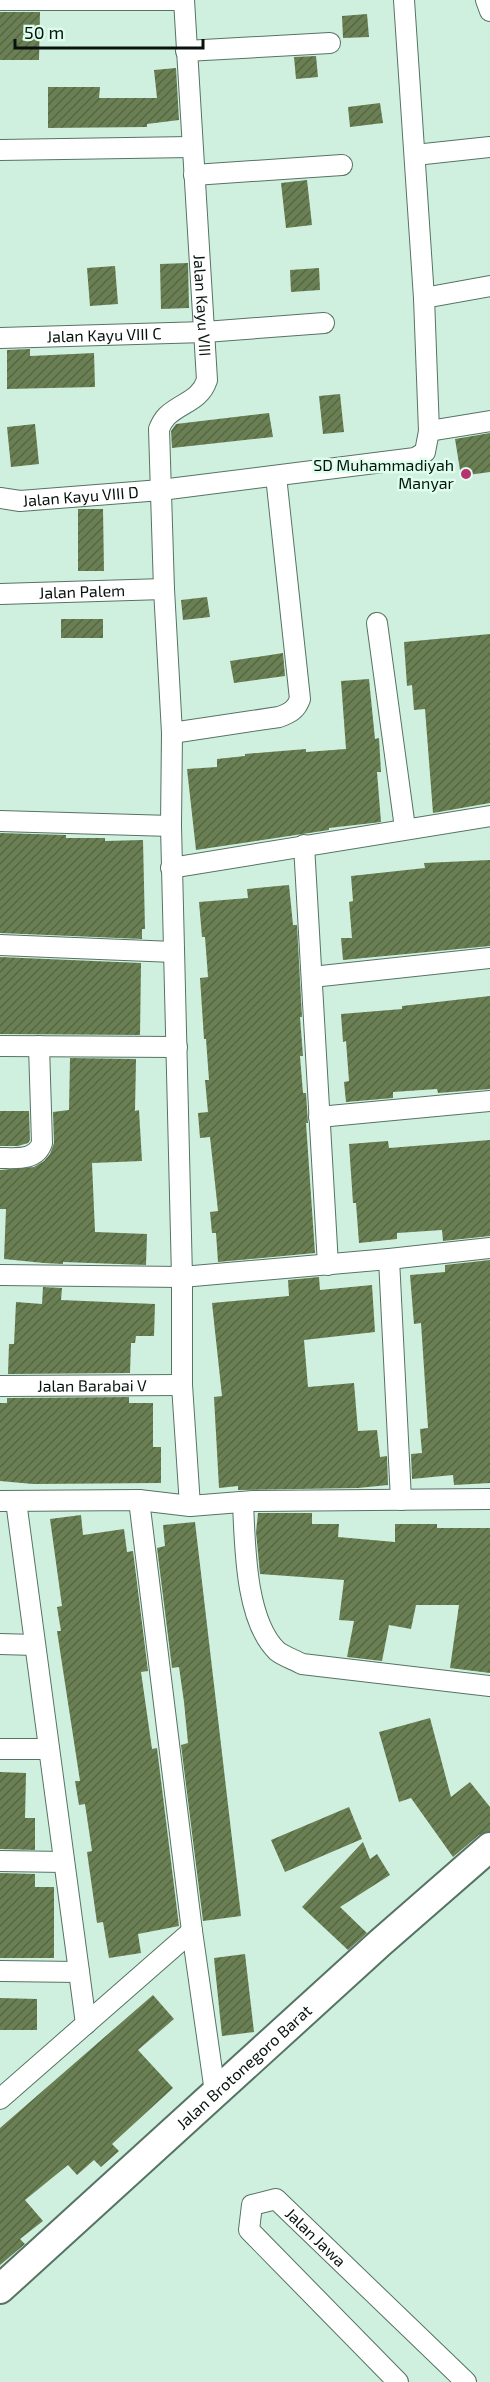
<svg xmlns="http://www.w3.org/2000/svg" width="490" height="2382" font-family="'Exo 2',sans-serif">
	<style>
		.building { fill: url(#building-hatch) }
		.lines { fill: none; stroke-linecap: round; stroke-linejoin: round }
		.minor-casing { stroke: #567364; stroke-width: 22 }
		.secondary-casing { stroke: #567364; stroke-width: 32 }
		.minor { stroke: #fff; stroke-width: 20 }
		.secondary { stroke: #fff; stroke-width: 28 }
		.poi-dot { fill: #b83171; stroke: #ddfeec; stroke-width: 2 }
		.labels { text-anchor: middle; stroke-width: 5; stroke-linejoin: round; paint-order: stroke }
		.street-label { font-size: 16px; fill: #08130d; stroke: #ddfeec }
		.poi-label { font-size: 16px; fill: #08130d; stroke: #ddfeec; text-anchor: end }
	</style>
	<defs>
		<pattern id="building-hatch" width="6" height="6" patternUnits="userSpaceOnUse" patternTransform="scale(1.5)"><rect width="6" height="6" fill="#6a7f53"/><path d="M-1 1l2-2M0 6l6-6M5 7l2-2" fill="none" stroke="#556743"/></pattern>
	</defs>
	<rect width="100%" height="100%" fill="#d0f0df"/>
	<g class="building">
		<path d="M 0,12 L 40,12 L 39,60 L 0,60 Z"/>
		<path d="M 367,14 L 369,37 L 343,38 L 342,16 Z"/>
		<path d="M 316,56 L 318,77 L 296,79 L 294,57 Z"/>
		<path d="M 176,68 L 179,120 L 147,124 L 147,127 L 48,128 L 48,87 L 100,87 L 99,98 L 157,98 L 154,70 Z"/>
		<path d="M 380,103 L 383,123 L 350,127 L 348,107 Z"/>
		<path d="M 307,180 L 312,225 L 286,228 L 281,183 Z"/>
		<path d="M 188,263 L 189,308 L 161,309 L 160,264 Z"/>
		<path d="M 115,266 L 118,304 L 90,306 L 87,268 Z"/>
		<path d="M 319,268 L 320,290 L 291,292 L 290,270 Z"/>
		<path d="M 30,349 L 30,356 L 94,353 L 95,387 L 7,389 L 7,350 Z"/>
		<path d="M 340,394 L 344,432 L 323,434 L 319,396 Z"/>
		<path d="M 269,413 L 273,437 L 172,448 L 171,431 L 176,424 Z"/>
		<path d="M 35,424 L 39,464 L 11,467 L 7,427 Z"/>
		<path d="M 490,433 L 490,472 L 461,476 L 455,439 Z"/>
		<path d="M 78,509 L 103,509 L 104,571 L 78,571 Z"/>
		<path d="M 207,597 L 210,617 L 183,620 L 181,600 Z"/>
		<rect x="61" y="619" width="42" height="19"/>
		<path d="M 490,634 L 490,803 L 433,813 L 425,709 L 414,710 L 412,685 L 407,686 L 404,642 Z"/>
		<path d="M 283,653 L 285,676 L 234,683 L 230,661 Z"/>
		<path d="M 369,679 L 375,739 L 379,738 L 381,772 L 377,772 L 381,822 L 329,828 L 329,830 L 196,850 L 187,769 L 217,767 L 217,759 L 245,756 L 245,754 L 306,749 L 306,752 L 346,749 L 341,681 Z"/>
		<path d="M 0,833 L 66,835 L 66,838 L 105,838 L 105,841 L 143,840 L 145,929 L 142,929 L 142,939 L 0,933 Z"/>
		<path d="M 490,860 L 490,946 L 343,960 L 341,938 L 352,938 L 349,902 L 353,901 L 351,876 L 425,868 L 424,863 Z"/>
		<path d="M 289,885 L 293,925 L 297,925 L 302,1017 L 300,1017 L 303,1056 L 300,1056 L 303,1093 L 306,1093 L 308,1123 L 306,1123 L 315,1253 L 218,1262 L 216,1233 L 212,1233 L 210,1212 L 218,1211 L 210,1137 L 200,1138 L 198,1113 L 208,1112 L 205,1080 L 209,1080 L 206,1039 L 204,1039 L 200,978 L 208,977 L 205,937 L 202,937 L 199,902 L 248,898 L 247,889 Z"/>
		<path d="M 0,957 L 141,963 L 140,1035 L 0,1034 Z"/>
		<path d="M 490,996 L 490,1089 L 438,1093 L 437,1089 L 393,1092 L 393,1098 L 346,1102 L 344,1082 L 349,1081 L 346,1041 L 343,1042 L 341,1014 L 402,1009 L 402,1006 Z"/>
		<path d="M 70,1058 L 136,1059 L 135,1111 L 139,1110 L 142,1161 L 92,1163 L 95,1232 L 147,1234 L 146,1265 L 63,1262 L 63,1264 L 44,1263 L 4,1259 L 6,1209 L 0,1209 L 0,1170 L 34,1167 L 44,1161 L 50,1154 L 54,1143 L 53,1112 L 69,1110 Z"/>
		<path d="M 0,1111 L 29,1111 L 30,1140 L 28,1143 L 18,1146 L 0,1146 Z"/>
		<path d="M 490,1140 L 490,1236 L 443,1241 L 442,1230 L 397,1233 L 397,1239 L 359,1243 L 356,1203 L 353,1203 L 349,1144 L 388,1141 L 389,1148 Z"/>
		<path d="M 490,1260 L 490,1483 L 454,1485 L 453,1475 L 412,1479 L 411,1454 L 422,1453 L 420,1429 L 428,1428 L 421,1323 L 414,1324 L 410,1275 L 445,1272 L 445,1265 Z"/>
		<path d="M 319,1277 L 320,1290 L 372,1285 L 375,1332 L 304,1340 L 308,1387 L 354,1383 L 358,1431 L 377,1430 L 380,1457 L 387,1456 L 388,1485 L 358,1488 L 238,1490 L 238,1486 L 219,1488 L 214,1397 L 222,1396 L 212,1303 L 289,1296 L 288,1280 Z"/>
		<path d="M 43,1287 L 62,1288 L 61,1300 L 155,1304 L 154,1336 L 136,1336 L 135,1343 L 131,1343 L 130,1373 L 8,1374 L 9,1344 L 14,1344 L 16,1302 L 42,1304 Z"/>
		<path d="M 129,1397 L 129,1403 L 153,1403 L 153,1447 L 161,1447 L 161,1483 L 33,1484 L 0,1481 L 0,1403 L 7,1403 L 7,1398 Z"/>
		<path d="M 258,1513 L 312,1513 L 312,1524 L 339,1524 L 338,1537 L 395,1542 L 395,1524 L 437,1524 L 437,1528 L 490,1528 L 490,1673 L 450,1668 L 459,1605 L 416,1605 L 411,1629 L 389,1625 L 382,1661 L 347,1657 L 354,1621 L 339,1620 L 344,1580 L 260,1574 L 256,1532 Z"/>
		<path d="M 81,1515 L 83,1535 L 124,1529 L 127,1552 L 133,1551 L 148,1671 L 141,1672 L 152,1749 L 157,1748 L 179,1926 L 138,1934 L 141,1953 L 109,1958 L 103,1922 L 97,1923 L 87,1852 L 92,1851 L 85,1804 L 79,1805 L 75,1781 L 80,1781 L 57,1631 L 61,1631 L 57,1607 L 62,1606 L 50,1519 Z"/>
		<path d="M 195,1522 L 241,1916 L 203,1921 L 181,1745 L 188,1743 L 184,1702 L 179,1667 L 172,1668 L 157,1548 L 165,1546 L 163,1525 Z"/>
		<path d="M 430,1718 L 451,1797 L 470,1782 L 490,1807 L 490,1831 L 479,1835 L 453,1857 L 411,1798 L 399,1802 L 379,1732 Z"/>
		<path d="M 0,1772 L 26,1773 L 25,1818 L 35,1818 L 35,1850 L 0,1849 Z"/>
		<path d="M 349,1807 L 362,1839 L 285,1872 L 271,1840 Z"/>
		<path d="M 363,1842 L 370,1859 L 377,1854 L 390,1875 L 340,1907 L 367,1933 L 348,1950 L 302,1907 Z"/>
		<path d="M 0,1873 L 35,1874 L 35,1887 L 54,1887 L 54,1958 L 0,1958 Z"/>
		<path d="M 245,1954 L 254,2032 L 222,2036 L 214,1958 Z"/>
		<path d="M 153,1995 L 174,2019 L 138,2050 L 173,2088 L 112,2144 L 119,2151 L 101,2167 L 94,2160 L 77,2175 L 68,2165 L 25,2200 L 43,2221 L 20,2239 L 25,2244 L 0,2265 L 0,2128 Z"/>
		<path d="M 0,1998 L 37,1999 L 37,2030 L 0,2030 Z"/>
	</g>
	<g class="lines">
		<defs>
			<g id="minor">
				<path id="s1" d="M 0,0 L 184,0 L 207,380 C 200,401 182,402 167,416 C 164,419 161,424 159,429 L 164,589 L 172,733 L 171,826 L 182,1277 L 182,1385 L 190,1506"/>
				<path d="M 486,0 L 490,11"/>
				<path d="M 186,51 L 330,43"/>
				<path d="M 0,150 L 191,147"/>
				<path d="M 415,155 L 490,147"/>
				<path d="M 194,175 L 342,165"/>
				<path d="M 424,298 L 490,286"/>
				<path id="s2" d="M 0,338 L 205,332 L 324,323"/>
				<path d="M 429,431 L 490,421"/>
				<path id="s3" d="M 0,498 L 20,501 L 161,490 L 415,458 L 425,452 L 429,431 L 424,298 L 404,0"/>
				<path id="s4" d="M 0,594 L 164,589"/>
				<path d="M 377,623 L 405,828"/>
				<path d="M 172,733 L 279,717 C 290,713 296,710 300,699 L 276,476"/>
				<path d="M 0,821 L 171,826"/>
				<path d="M 304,845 L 328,1265"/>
				<path d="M 171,868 L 490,816"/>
				<path d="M 0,945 L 174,952"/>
				<path d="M 312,977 L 490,958"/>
				<path d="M 0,1046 L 177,1047"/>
				<path d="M 319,1117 L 490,1101"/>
				<path d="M 0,1158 C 16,1158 36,1161 42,1143 L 39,1046"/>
				<path d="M 389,1259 L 401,1500"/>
				<path d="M 0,1275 L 182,1277 L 389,1259 L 490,1248"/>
				<path id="s5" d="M 0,1386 L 182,1385"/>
				<path d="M 139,1500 L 192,1931 L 215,2092"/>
				<path d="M 0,1501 L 139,1500 L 190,1506 L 253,1501 L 490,1499"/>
				<path d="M 16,1501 L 86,2024"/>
				<path d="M 243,1503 C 245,1544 245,1620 277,1651 C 283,1656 295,1660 302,1664 L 490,1686"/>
				<path d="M 0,1644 L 35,1645"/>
				<path d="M 0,1749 L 49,1749"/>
				<path d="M 0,1861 L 64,1862"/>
				<path d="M 0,1971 L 79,1972"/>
				<path d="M 0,2099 L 192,1931"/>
				<path id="s6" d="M 398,2382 L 249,2230 L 252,2205 L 276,2199 L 466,2382"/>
			</g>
			<g id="secondary">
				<path id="s7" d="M 0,2289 L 380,1943 L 490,1847"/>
			</g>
		</defs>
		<use href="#minor" class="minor-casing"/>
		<use href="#secondary" class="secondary-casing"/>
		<use href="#minor" class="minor"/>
		<use href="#secondary" class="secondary"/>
	</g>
	<circle class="poi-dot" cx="466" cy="474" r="6"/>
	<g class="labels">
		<g class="street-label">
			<text dy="6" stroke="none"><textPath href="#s1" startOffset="490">Jalan Kayu VIII</textPath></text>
			<text dy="6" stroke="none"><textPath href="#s2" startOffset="104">Jalan Kayu VIII C</textPath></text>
			<text dy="6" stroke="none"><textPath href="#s3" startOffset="81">Jalan Kayu VIII D</textPath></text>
			<text dy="6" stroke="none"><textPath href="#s4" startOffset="82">Jalan Palem</textPath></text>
			<text dy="6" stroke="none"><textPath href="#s5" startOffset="92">Jalan Barabai V</textPath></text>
			<text dy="6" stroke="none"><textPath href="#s7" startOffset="330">Jalan Brotonegoro Barat</textPath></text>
			<text dy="6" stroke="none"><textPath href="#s6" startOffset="318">Jalan Jawa</textPath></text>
		</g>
		<g class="poi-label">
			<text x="454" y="471">SD Muhammadiyah<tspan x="454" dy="18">Manyar</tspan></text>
		</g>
	</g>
	<path d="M15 39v9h188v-9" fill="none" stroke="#08130d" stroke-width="3"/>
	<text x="24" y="39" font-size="18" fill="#08130d" stroke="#ddfeec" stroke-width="4.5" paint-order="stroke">50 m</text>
</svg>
